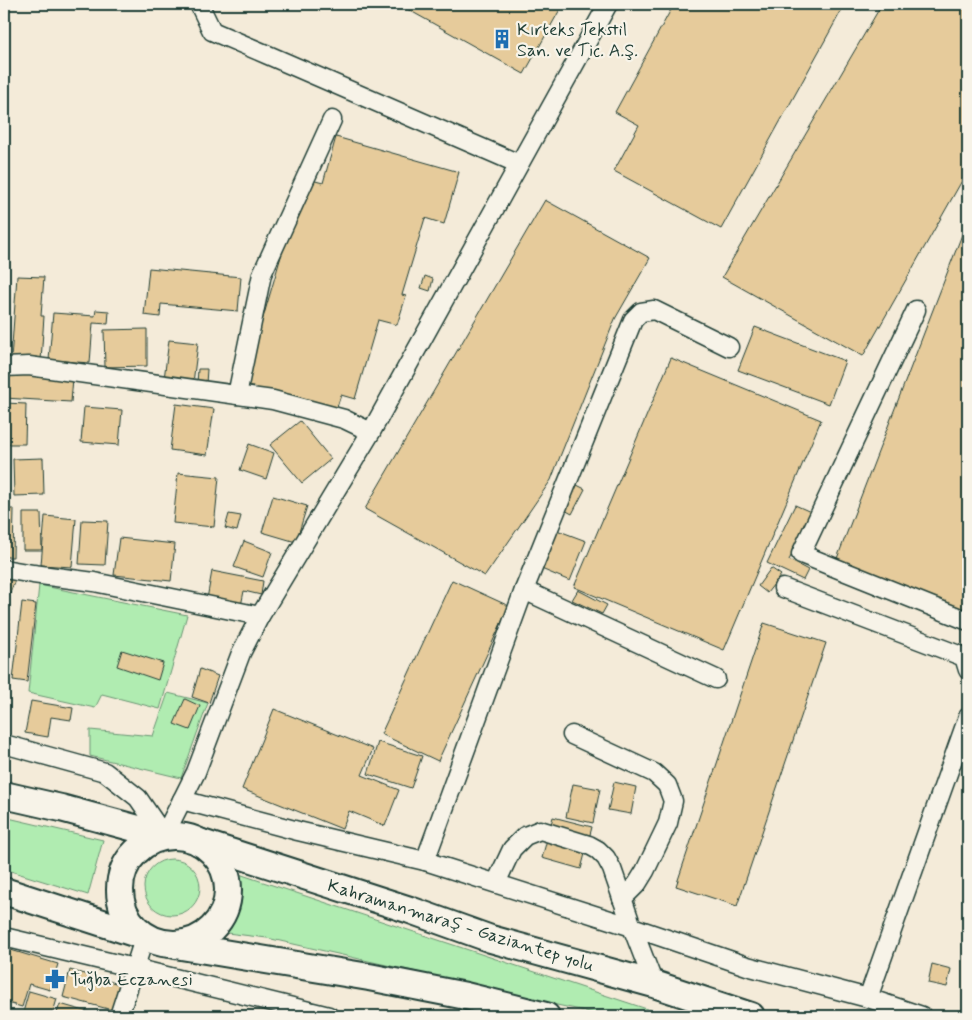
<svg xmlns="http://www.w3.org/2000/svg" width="972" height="1020" font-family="Mynerve,sans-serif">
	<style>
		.green { fill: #b0ecb1; stroke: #689472 }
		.building { fill: #e6cb9b; stroke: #1f3d34 }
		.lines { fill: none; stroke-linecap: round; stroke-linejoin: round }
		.minor-casing { stroke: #1f3d34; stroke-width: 21 }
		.highway-casing { stroke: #1f3d34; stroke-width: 30 }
		.minor { stroke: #f7f3e8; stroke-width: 18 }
		.highway { stroke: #f7f3e8; stroke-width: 26 }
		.labels { text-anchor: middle; stroke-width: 4.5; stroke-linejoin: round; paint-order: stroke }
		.poi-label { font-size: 18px; fill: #1f3d34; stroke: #f7f3e8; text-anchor: start }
		.street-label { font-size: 18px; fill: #1f3d34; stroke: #f7f3e8 }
	</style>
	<rect width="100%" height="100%" fill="#f4ebd9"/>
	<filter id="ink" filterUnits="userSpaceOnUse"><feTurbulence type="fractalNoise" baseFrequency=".02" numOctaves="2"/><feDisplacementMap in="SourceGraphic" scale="10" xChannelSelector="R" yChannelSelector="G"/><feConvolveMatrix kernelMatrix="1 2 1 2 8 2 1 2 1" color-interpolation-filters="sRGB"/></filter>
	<g filter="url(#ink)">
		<g class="green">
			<path d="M 39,585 L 187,615 L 160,709 L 102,694 L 95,708 L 28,693 Z"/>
			<path d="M 168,693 L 208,703 L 181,778 L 90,756 L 90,730 L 153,736 Z"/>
			<path d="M 4,817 L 103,840 L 88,895 L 4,869 Z"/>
			<circle cx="172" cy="887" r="28"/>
			<path d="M 239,874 L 668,1016 L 609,1016 L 500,993 L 417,972 L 267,938 L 227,933 Z"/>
		</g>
		<g class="building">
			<path d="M 398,4 L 563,4 L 524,74 Z"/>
			<path d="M 674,4 L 845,4 L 721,229 L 614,171 L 639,125 L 615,112 Z"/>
			<path d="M 882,4 L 968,4 L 968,65 L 964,73 L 968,75 L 968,170 L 863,356 L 722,277 Z"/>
			<path d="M 336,137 L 459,172 L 444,224 L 425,218 L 402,295 L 406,296 L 397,325 L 378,320 L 355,399 L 341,395 L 335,413 L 243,386 L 304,178 L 323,183 Z"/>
			<path d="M 545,200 L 650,258 L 615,319 L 561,454 L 551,480 L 485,576 L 365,509 Z"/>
			<path d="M 968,219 L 968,612 L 836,561 Z"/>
			<path d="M 149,268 L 241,277 L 238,311 L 161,304 L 160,317 L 144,315 Z"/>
			<path d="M 17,276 L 44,277 L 41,316 L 44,316 L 41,361 L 11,359 Z"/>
			<path d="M 425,276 L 433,279 L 430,291 L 421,288 Z"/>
			<path d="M 96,310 L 109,311 L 108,324 L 93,323 L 90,363 L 49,360 L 53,313 L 95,316 Z"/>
			<path d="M 755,327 L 845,361 L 829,404 L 738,370 Z"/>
			<path d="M 147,329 L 147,366 L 105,367 L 104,330 Z"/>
			<path d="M 169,340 L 198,343 L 193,383 L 164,379 Z"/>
			<path d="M 671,358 L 821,420 L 724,650 L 574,587 Z"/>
			<path d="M 198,369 L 207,369 L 206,384 L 197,384 Z"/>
			<path d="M 5,373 L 73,378 L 71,402 L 4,398 Z"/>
			<path d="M 4,403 L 26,404 L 25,444 L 4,444 Z"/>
			<path d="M 176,404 L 214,409 L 207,455 L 170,450 Z"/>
			<path d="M 84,407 L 122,410 L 119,445 L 81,442 Z"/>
			<path d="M 300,421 L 331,459 L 302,483 L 270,445 Z"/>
			<path d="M 249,444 L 274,453 L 266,479 L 240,470 Z"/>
			<path d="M 43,458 L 44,495 L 14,496 L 13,459 Z"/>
			<path d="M 4,459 L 6,459 L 8,491 L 4,492 Z"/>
			<path d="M 178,473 L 219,477 L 214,527 L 173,523 Z"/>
			<path d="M 573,483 L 585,489 L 572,514 L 561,508 Z"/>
			<path d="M 273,496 L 307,506 L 296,542 L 262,532 Z"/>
			<path d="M 795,505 L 813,513 L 789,560 L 808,570 L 803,580 L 767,563 Z"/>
			<path d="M 4,509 L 14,509 L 13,557 L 4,557 Z"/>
			<path d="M 23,513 L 41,513 L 42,550 L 23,550 Z"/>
			<path d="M 229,514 L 241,516 L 237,531 L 225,528 Z"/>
			<path d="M 45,516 L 76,519 L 72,567 L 41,565 Z"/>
			<path d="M 82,520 L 108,521 L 105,565 L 79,564 Z"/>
			<path d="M 554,529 L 586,541 L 570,581 L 539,568 Z"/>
			<path d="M 119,538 L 175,544 L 171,581 L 114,575 Z"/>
			<path d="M 244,541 L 272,552 L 263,577 L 234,567 Z"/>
			<path d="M 771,568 L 781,575 L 767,593 L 758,586 Z"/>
			<path d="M 212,571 L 263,581 L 261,595 L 244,591 L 241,606 L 207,599 Z"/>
			<path d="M 4,577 L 15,580 L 4,609 Z"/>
			<path d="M 452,580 L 509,606 L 438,761 L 381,734 Z"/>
			<path d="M 578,590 L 607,605 L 602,614 L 572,600 Z"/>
			<path d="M 22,602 L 36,604 L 27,682 L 13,680 Z"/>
			<path d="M 764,623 L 826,643 L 737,906 L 676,886 Z"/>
			<path d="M 122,650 L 163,663 L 158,680 L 117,666 Z"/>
			<path d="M 200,669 L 218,676 L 209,703 L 192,697 Z"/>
			<path d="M 185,699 L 200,706 L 190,730 L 174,724 Z"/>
			<path d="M 31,701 L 73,708 L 71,720 L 51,717 L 48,737 L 25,733 Z"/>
			<path d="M 274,709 L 373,749 L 362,775 L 399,790 L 385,826 L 349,811 L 342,829 L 242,789 Z"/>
			<path d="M 378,742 L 422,756 L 411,788 L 368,774 Z"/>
			<path d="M 614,782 L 636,787 L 631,814 L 608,810 Z"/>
			<path d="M 573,784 L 600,789 L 593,823 L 566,817 Z"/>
			<path d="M 553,817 L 592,827 L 581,869 L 542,858 Z"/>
			<path d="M 4,948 L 58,964 L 50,990 L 29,984 L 22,1007 L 4,1002 Z"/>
			<path d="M 932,964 L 951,969 L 947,987 L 928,983 Z"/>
			<path d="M 70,970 L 119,984 L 112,1010 L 63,997 Z"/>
			<path d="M 29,991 L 57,999 L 52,1016 L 22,1016 Z"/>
			<path d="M 60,1004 L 102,1016 L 56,1016 Z"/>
		</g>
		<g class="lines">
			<defs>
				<g id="minor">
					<path d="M 199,4 L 212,31 L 268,55 L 519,164"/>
					<path d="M 916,310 L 801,554 L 968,621"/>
					<path d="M 4,367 L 29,366 L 273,400 L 344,419 L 371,432"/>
					<path d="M 237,395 L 262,274 L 332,120"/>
					<path d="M 4,569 L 33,574 L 94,582 L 260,616"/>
					<path d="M 783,588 L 964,657 L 968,670"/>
					<path d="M 524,590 L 716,679"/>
					<path d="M 572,735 L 654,773 L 667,785 L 673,801 L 668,823 L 645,871 L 637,884 L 622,899"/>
					<path d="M 4,744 L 105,772 L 138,798 L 164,836 L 196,772 L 241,653 L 260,616 L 371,432 L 608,4"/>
					<path d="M 182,800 L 298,831 L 425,861 L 632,927 L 747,966 L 868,998 L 922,1016"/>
					<path d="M 425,861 L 524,590 L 633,320 L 641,312 L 654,310 L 729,347"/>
					<path d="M 496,883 L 512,849 L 525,836 L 540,830 L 589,845 L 598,850 L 606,858 L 612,869 L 632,927 L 654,984"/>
					<path d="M 4,937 L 134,968 L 329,1016"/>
					<path d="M 868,998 L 968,717"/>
					<path d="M 119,1016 L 145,936"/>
				</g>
				<g id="highway">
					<path d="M 4,795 L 61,808 L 164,836"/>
					<circle cx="174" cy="890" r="54"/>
					<path d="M 199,842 L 410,910 L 491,939 L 654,984 L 751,1016"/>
					<path d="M 4,891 L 143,936"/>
					<path d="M 175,945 L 369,977 L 466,996 L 546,1016"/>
				</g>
			</defs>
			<use href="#minor" class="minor-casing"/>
			<use href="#highway" class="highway-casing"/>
			<use href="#minor" class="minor"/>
			<use href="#highway" class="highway"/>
		</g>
	</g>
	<defs>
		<symbol id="building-bare" viewBox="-9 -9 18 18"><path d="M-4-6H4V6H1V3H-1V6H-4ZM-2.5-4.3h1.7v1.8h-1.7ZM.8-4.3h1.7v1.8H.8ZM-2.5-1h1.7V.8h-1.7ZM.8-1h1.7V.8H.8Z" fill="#1f6fb2" stroke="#f7f3e8" stroke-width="2.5" paint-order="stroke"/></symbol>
		<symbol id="pharmacy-bare" viewBox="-9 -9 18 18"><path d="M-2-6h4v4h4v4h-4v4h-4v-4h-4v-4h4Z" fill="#1f6fb2" stroke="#f7f3e8" stroke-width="2.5" paint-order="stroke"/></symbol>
	</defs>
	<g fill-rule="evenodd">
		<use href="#building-bare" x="488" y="25" width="28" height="28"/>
		<use href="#pharmacy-bare" x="41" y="965" width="28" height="28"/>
	</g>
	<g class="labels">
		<g class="poi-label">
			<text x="517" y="35">Kırteks Tekstil<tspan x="517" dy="21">San. ve Tic. A.Ş.</tspan></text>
			<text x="70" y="985">Tuğba Eczanesi</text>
		</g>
		<g class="street-label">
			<text transform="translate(461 925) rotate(17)" y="6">Kahramanmaraş - Gaziantep yolu</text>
		</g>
	</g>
	<rect width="972" height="1020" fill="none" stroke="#f7f3e8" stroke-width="20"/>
	<rect x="10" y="10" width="952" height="1000" fill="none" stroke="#1f3d34" stroke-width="2" filter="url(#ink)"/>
</svg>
